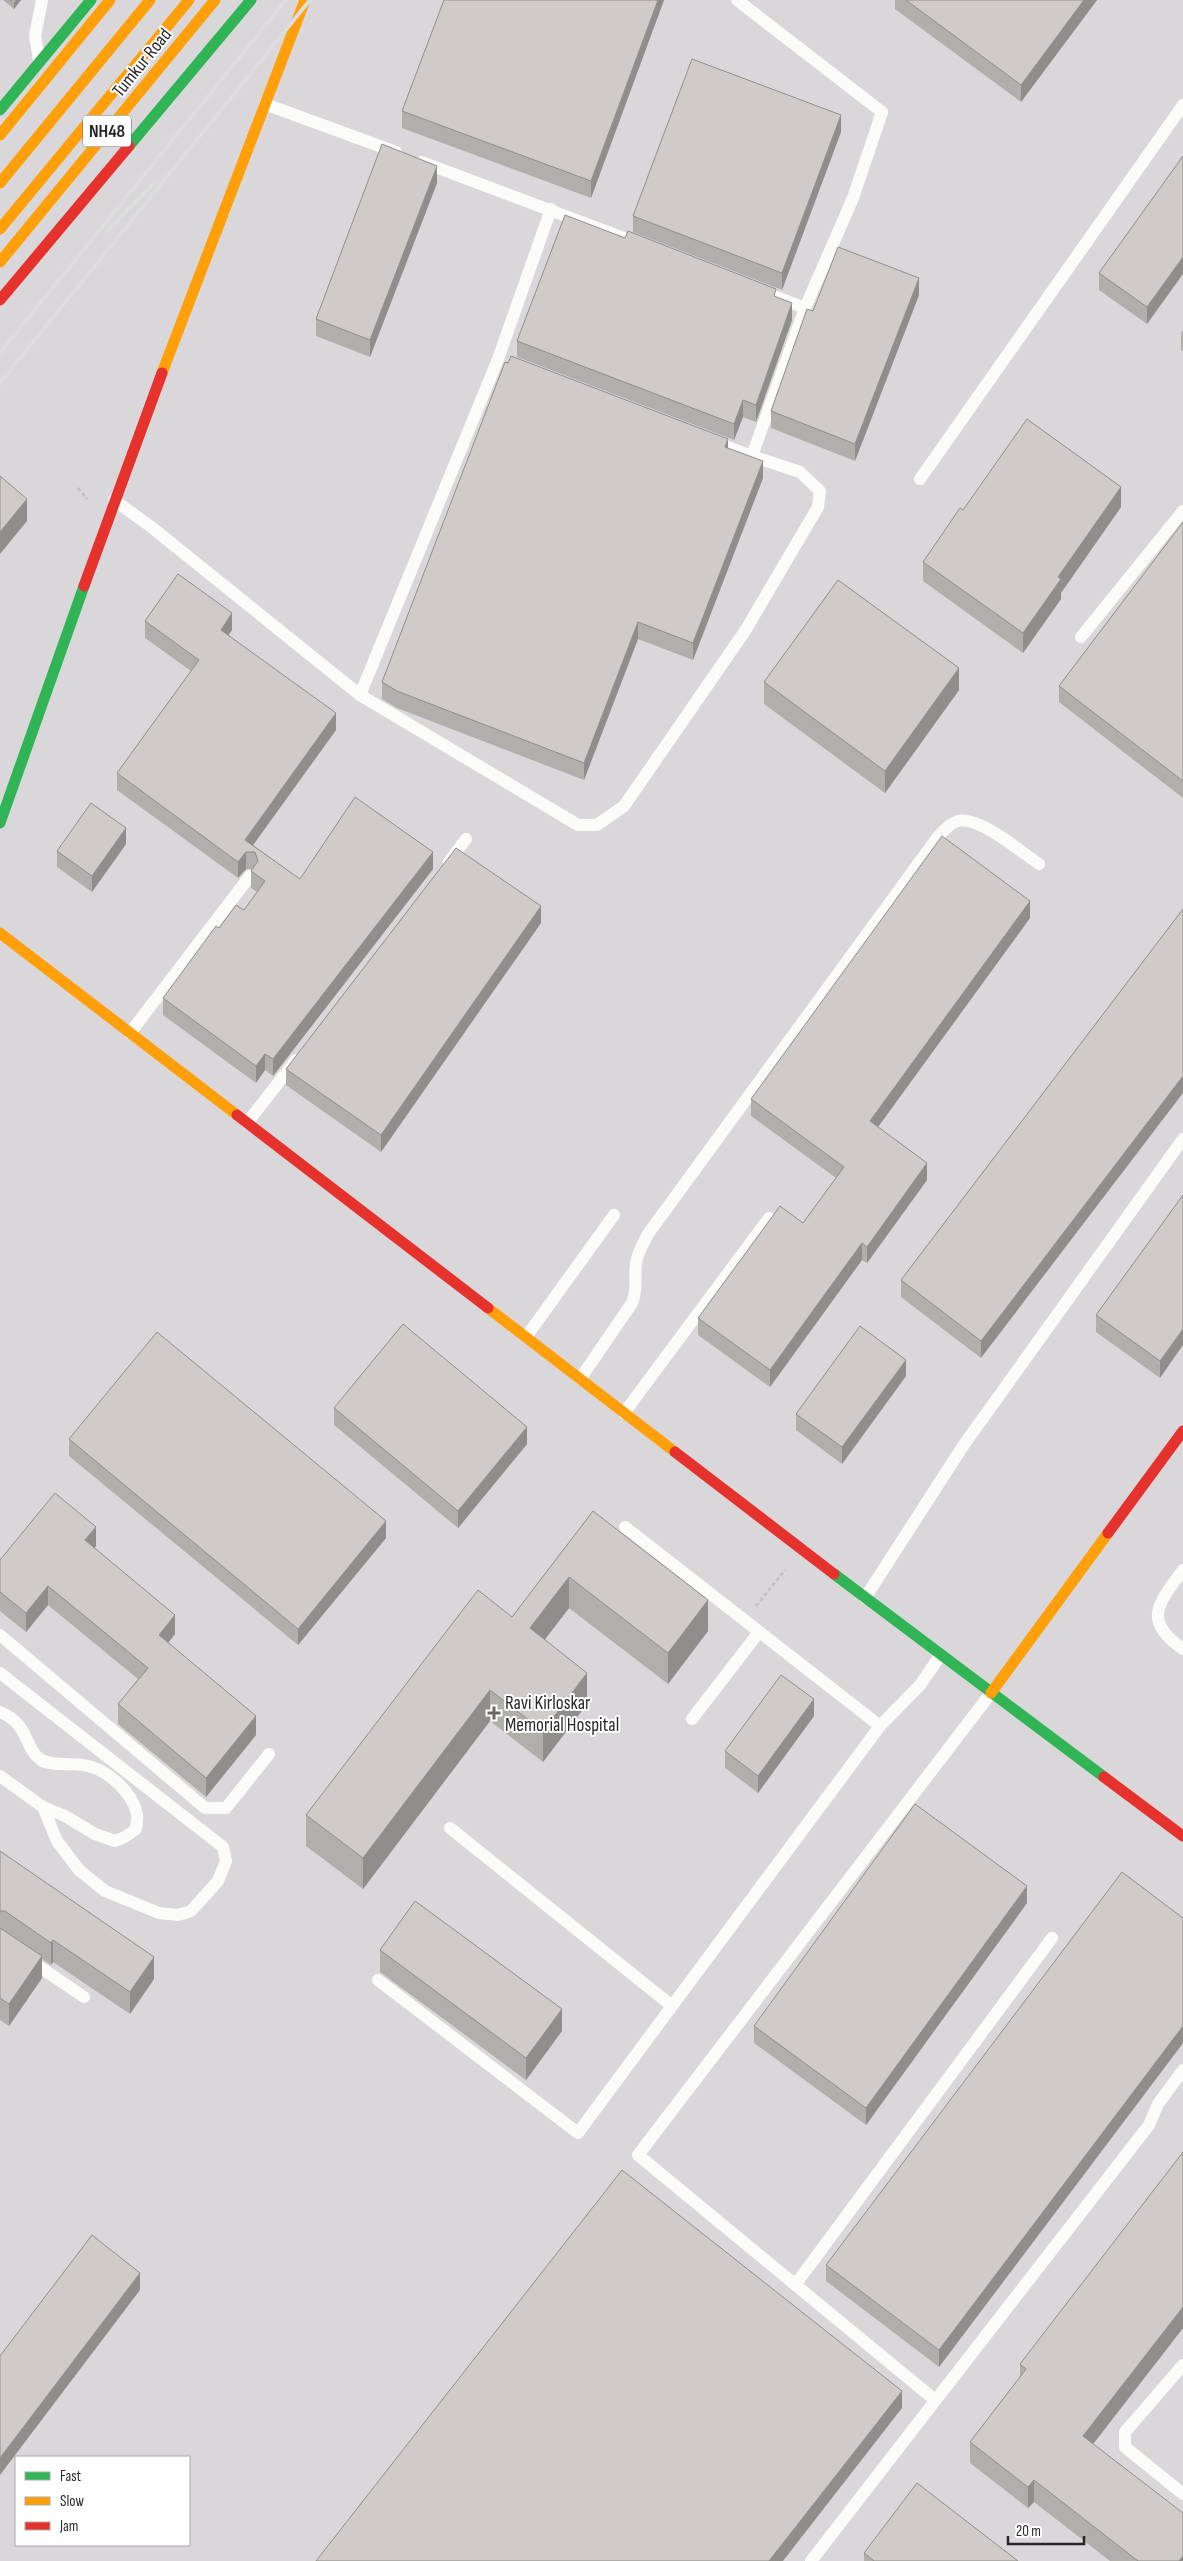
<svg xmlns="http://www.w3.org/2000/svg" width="1183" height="2561" font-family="'Sofia Sans Condensed',sans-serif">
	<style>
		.industrial { fill: #dad7da; fill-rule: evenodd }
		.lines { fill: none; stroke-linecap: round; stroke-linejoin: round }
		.path { stroke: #c3c2c2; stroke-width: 3; stroke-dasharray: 4 2.5; stroke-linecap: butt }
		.lane { stroke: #fbfbfa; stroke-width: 12 }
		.fast { stroke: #30b455; stroke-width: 11 }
		.slow { stroke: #ff9f0a; stroke-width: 11 }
		.jam { stroke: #e5322d; stroke-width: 11 }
		.rail { stroke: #ddddde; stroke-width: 4 }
		.wall { fill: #b1afac }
		.shaded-wall { fill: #908e8c }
		.building { fill: #cecbc8; stroke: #908e8c }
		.poi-dot { fill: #6b6968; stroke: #fff; stroke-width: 2 }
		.labels { text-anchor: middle; stroke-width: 4; stroke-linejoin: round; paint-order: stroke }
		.shield { fill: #fff; stroke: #686868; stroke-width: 1 }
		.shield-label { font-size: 18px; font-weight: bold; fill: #282828 }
		.street-label { font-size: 19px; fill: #282828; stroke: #fff }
		.poi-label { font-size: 19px; fill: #282828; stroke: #fff; text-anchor: start }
	</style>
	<rect width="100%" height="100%" fill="#e7e2de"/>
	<path class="industrial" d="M 0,0 L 1183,0 L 1183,2561 L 0,2561 ZM 16,2457 L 189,2457 L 189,2545 L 16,2545 Z"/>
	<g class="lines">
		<g class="path">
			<path d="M 78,488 L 87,499"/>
			<path d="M 756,1606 L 785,1570"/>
		</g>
		<g class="lane">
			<path d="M 737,0 L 882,112 L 853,198 L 805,308 L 777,297"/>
			<path d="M 39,60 L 35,36 L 42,0"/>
			<path d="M 265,104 L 396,152"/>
			<path d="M 422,162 L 640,244"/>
			<path d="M 712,441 L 752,456"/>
			<path d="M 920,479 L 1183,105"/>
			<path d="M 114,500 L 150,526 L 360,695 L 498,359 L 551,209"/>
			<path d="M 1081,637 L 1183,511"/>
			<path d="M 360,695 L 578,825 L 597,825 L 624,806 L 745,631 L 818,507 L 820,491 L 800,472 L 752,456 L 805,308"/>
			<path d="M 449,862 L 466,839"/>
			<path d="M 130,1033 L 250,876"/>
			<path d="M 247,1123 L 296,1060"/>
			<path d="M 526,1337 L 614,1215"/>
			<path d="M 580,1379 L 632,1303 C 638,1289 634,1278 636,1264 C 637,1253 643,1244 648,1234 L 937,838 C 942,832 950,823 958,821 C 980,816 1021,852 1039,864"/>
			<path d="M 624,1413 L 769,1218"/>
			<path d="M 625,1527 L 880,1726 L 920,1685 L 940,1656"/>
			<path d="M 1183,1570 C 1158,1604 1142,1620 1183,1649"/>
			<path d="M 865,1598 L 963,1446 L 1183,1139"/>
			<path d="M 0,1635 L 205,1808 L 226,1808 L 269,1754"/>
			<path d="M 0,1673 L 223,1847 L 226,1861 L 218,1881 L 191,1911 L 178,1915 L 159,1913 L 105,1891 L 79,1870 L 57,1841 L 43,1807 L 0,1776"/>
			<path d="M 0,1712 C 30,1724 23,1747 41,1760 C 51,1766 71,1763 83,1765 C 106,1768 132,1791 137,1814 C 138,1819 136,1825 136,1829 L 125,1837 L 115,1841 L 95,1834 L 65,1816 L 43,1807"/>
			<path d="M 692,1719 L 759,1632"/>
			<path d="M 450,1828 L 672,2006 L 880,1726"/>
			<path d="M 0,1940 L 84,1997"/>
			<path d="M 378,1980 L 578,2133 L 672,2006"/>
			<path d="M 795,2285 L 1052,1938"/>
			<path d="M 1183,2365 L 1125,2432 L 1125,2447 L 1183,2494"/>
			<path d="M 935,2400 L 638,2155 L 991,1693"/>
			<path d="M 811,2561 L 1149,2125 L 1158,2104 L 1183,2070"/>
		</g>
		<g class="fast">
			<path d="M 0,110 L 91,0"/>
			<path d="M 129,146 L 251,0"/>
			<path d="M 0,823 L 84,586"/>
			<path d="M 834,1574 L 1104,1777"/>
		</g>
		<g class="slow">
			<path d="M 0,135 L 110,0"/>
			<path d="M 0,183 L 150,0"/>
			<path d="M 0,229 L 189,0"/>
			<path d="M 0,262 L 215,0"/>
			<path d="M 162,373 L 305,0"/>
			<path d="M 0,933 L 237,1115"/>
			<path d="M 488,1308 L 675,1452"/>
			<path d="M 991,1693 L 1108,1533"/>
		</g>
		<g class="jam">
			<path d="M 0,300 L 129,146"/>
			<path d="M 84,586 L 162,373"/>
			<path d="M 237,1115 L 488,1308"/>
			<path d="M 675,1452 L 834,1574"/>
			<path d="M 1108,1533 L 1183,1431"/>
			<path d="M 1104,1777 L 1183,1836"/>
		</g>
		<g class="rail">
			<path d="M 107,231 L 153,184"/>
			<path d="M 0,353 L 286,0"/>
			<path d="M 0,383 L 310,0"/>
		</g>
	</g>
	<g class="wall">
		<path d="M 3,0 L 21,0 L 14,9 Z"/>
		<path d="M 664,0 L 591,198 L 402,128 L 402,111 Z"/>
		<path d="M 895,0 L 1097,0 L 1021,102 L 895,9 Z"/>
		<path d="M 841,132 L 782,290 L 633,232 L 633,216 Z"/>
		<path d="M 1183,156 L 1147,324 L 1099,290 L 1099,273 Z"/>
		<path d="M 437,183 L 370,357 L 316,336 L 316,319 Z"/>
		<path d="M 919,295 L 855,461 L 771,428 L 771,411 L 813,311 Z"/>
		<path d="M 776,297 L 792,320 L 756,422 L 743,417 L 734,440 L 517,357 L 517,341 Z"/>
		<path d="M 1183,330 L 1183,351 L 1181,350 L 1181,333 Z"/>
		<path d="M 728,448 L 763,478 L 693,660 L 638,639 L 584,780 L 397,708 L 382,699 L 382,682 Z"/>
		<path d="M 1121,507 L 1061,593 L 1061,599 L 1023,653 L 923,581 L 923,562 L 963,510 Z"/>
		<path d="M 1183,522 L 1183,798 L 1059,702 L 1059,686 Z"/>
		<path d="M 145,621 L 232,630 L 228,635 L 336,730 L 253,845 L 300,879 L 433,869 L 273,1076 L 265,1070 L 256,1083 L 163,1015 L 163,998 L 219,928 L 244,910 L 257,892 L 251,888 L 251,871 L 252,869 L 246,869 L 238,878 L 117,790 L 117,773 L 191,671 L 145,638 Z"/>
		<path d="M 764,682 L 959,690 L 885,793 L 764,704 Z"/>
		<path d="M 126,844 L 92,892 L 57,867 L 57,851 Z"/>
		<path d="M 1183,909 L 981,1358 L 901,1297 L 901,1280 Z"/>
		<path d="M 1030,918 L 878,1127 L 927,1180 L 867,1263 L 862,1260 L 770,1387 L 698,1335 L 698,1318 L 803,1223 L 836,1178 L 751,1116 L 751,1099 Z"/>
		<path d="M 541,923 L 381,1152 L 286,1085 L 286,1069 Z"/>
		<path d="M 1183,1195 L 1160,1378 L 1096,1332 L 1096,1315 Z"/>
		<path d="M 906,1376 L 842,1464 L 796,1430 L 796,1414 Z"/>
		<path d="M 334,1408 L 527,1444 L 458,1528 L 334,1425 Z"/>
		<path d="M 69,1439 L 386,1538 L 298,1645 L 69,1456 Z"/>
		<path d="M 593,1511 L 708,1631 L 668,1684 L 569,1608 L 544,1640 L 587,1704 L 543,1762 L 490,1721 L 363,1889 L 306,1846 L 306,1815 L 512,1617 Z"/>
		<path d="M 96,1546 L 94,1548 L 175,1634 L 168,1643 L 256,1735 L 206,1797 L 118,1724 L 118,1704 L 138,1679 L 48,1605 L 26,1632 L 0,1611 L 0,1560 Z"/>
		<path d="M 814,1716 L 758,1793 L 725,1768 L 725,1751 Z"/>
		<path d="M 0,1851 L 154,1979 L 130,2014 L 53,1962 L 51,1965 L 42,1959 L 42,1978 L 9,2026 L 0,2020 Z"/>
		<path d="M 1027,1903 L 866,2125 L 754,2043 L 754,2026 Z"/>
		<path d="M 1183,1918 L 1183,2043 L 939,2367 L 826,2281 L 826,2265 Z"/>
		<path d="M 380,1950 L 562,2031 L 526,2080 L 380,1972 Z"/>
		<path d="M 1183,2328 L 1093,2444 L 1183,2561 L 1110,2561 L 1034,2502 L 1028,2508 L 970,2463 L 970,2442 L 1020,2377 L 1020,2364 Z"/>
		<path d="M 864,2553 L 1018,2561 L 864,2561 Z"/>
	</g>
	<g class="shaded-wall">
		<path d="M 16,0 L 21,0 L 14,9 L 14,3 Z"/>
		<path d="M 658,0 L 664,0 L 591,198 L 591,181 Z"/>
		<path d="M 1084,0 L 1097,0 L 1021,102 L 1021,85 Z"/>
		<path d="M 841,115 L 841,132 L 782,290 L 782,273 Z"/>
		<path d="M 437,166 L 437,183 L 370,357 L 370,340 Z"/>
		<path d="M 1183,257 L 1183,274 L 1147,324 L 1147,307 Z"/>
		<path d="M 919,278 L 919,295 L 855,461 L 855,444 Z"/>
		<path d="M 792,303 L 792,320 L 756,422 L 756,405 Z"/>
		<path d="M 743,400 L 743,417 L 734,440 L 734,424 Z"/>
		<path d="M 728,439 L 728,456 L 725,447 Z"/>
		<path d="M 763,461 L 763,478 L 693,660 L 693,643 Z"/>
		<path d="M 1121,487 L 1121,507 L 1061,593 L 1061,599 L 1023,653 L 1023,633 L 1058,577 Z"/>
		<path d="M 27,499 L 27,521 L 0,554 L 0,532 Z"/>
		<path d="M 232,613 L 232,630 L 221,646 L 221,630 Z"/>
		<path d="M 638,622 L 638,639 L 584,780 L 584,763 Z"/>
		<path d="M 959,668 L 959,690 L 885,793 L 885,771 Z"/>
		<path d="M 336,713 L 336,730 L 248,852 L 246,852 L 246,869 L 238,878 L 238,862 L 245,840 Z"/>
		<path d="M 126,828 L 126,844 L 92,892 L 92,876 Z"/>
		<path d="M 433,852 L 433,869 L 273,1076 L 273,1059 Z"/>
		<path d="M 1030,901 L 1030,918 L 870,1138 L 870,1121 Z"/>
		<path d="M 541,906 L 541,923 L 381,1152 L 381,1135 Z"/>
		<path d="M 265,1054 L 265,1070 L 256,1083 L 256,1066 Z"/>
		<path d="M 1183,1076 L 1183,1093 L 981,1358 L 981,1341 Z"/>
		<path d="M 927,1163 L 927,1180 L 867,1263 L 867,1247 Z"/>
		<path d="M 862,1243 L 862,1260 L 770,1387 L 770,1370 Z"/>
		<path d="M 1183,1329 L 1183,1345 L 1160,1378 L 1160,1361 Z"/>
		<path d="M 906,1360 L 906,1376 L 842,1464 L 842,1447 Z"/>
		<path d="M 527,1427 L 527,1444 L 458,1528 L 458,1511 Z"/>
		<path d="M 386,1521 L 386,1538 L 298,1645 L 298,1629 Z"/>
		<path d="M 96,1527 L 96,1546 L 85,1559 L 85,1540 Z"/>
		<path d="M 569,1577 L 569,1608 L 530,1659 L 530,1628 Z"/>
		<path d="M 48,1586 L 48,1605 L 26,1632 L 26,1613 Z"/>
		<path d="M 708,1600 L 708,1631 L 668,1684 L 668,1653 Z"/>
		<path d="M 175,1615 L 175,1634 L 159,1654 L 159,1635 Z"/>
		<path d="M 587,1673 L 587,1704 L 543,1762 L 543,1731 Z"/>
		<path d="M 490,1690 L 490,1721 L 363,1889 L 363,1858 Z"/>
		<path d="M 814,1699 L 814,1716 L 758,1793 L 758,1776 Z"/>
		<path d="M 256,1716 L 256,1735 L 206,1797 L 206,1778 Z"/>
		<path d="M 1027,1886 L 1027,1903 L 866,2125 L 866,2108 Z"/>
		<path d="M 53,1940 L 53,1962 L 51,1965 L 51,1943 Z"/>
		<path d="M 42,1956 L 42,1978 L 9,2026 L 9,2004 Z"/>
		<path d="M 154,1957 L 154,1979 L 130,2014 L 130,1992 Z"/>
		<path d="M 562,2009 L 562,2031 L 526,2080 L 526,2058 Z"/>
		<path d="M 1183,2026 L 1183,2043 L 939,2367 L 939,2350 Z"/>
		<path d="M 140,2273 L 140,2290 L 0,2475 L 0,2458 Z"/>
		<path d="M 1183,2307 L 1183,2328 L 1083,2457 L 1083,2436 Z"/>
		<path d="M 902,2391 L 902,2408 L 783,2561 L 769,2561 Z"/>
		<path d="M 1034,2480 L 1034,2502 L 1028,2508 L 1028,2487 Z"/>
		<path d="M 1183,2556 L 1183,2561 L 1179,2561 Z"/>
	</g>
	<g class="building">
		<path d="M 10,0 L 16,0 L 14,3 Z"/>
		<path d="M 444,0 L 658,0 L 591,181 L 402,111 Z"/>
		<path d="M 906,0 L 1084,0 L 1021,85 Z"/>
		<path d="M 692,59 L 841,115 L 782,273 L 633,216 Z"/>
		<path d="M 382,144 L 437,166 L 370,340 L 316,319 Z"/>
		<path d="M 1183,156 L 1183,257 L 1147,307 L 1099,273 Z"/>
		<path d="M 565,215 L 625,238 L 628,231 L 776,289 L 774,296 L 792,303 L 756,405 L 743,400 L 734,424 L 517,341 Z"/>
		<path d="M 838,247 L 919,278 L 855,444 L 771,411 L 807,309 L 813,311 Z"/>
		<path d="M 511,356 L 728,439 L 725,447 L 763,461 L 693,643 L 638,622 L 584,763 L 397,691 L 382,682 L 505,362 L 508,363 Z"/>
		<path d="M 1027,419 L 1121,487 L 1058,577 L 1061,579 L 1023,633 L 923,562 L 960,508 L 963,510 Z"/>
		<path d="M 0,476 L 27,499 L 0,532 Z"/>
		<path d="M 1183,522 L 1183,781 L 1059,686 Z"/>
		<path d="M 178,574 L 232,613 L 221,630 L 336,713 L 245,840 L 300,879 L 355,797 L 433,852 L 273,1059 L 265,1054 L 256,1066 L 163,998 L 216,926 L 219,928 L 236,905 L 244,910 L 265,881 L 251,871 L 258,861 L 255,852 L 246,852 L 238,862 L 117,773 L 199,660 L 145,621 Z"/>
		<path d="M 838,580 L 959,668 L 885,771 L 764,682 Z"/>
		<path d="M 91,803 L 126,828 L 92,876 L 57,851 Z"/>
		<path d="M 942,836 L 1030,901 L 870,1121 L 927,1163 L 867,1247 L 862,1243 L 770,1370 L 698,1318 L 780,1206 L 803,1223 L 844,1167 L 751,1099 Z"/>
		<path d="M 456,848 L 541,906 L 381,1135 L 286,1069 Z"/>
		<path d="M 1183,909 L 1183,1076 L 981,1341 L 901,1280 Z"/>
		<path d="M 1183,1195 L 1183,1329 L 1160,1361 L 1096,1315 Z"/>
		<path d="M 403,1324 L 527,1427 L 458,1511 L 334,1408 Z"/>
		<path d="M 860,1326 L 906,1360 L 842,1447 L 796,1414 Z"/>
		<path d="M 157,1332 L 386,1521 L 298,1629 L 69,1439 Z"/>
		<path d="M 55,1493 L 96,1527 L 85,1540 L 175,1615 L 159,1635 L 256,1716 L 206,1778 L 118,1704 L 148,1668 L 48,1586 L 26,1613 L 0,1592 L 0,1560 Z"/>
		<path d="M 593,1511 L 708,1600 L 668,1653 L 569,1577 L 530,1628 L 587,1673 L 543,1731 L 490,1690 L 363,1858 L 306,1815 L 478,1590 L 512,1617 Z"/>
		<path d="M 781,1675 L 814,1699 L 758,1776 L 725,1751 Z"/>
		<path d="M 915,1804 L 1027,1886 L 866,2108 L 754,2026 Z"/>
		<path d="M 0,1851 L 154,1957 L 130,1992 L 53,1940 L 51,1943 L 5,1911 L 0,1911 Z"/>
		<path d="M 1122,1872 L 1183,1918 L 1183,2026 L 939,2350 L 826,2265 Z"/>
		<path d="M 415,1901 L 562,2009 L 526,2058 L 380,1950 Z"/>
		<path d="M 0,1928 L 42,1956 L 9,2004 L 0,1998 Z"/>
		<path d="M 1183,2152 L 1183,2307 L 1083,2436 L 1183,2513 L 1183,2556 L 1179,2561 L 1138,2561 L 1034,2480 L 1028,2487 L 970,2442 L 1026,2369 L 1020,2364 Z"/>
		<path d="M 622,2170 L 902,2391 L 769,2561 L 316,2561 Z"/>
		<path d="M 92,2235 L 140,2273 L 0,2458 L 0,2356 Z"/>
		<path d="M 917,2483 L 1018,2561 L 874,2561 L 864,2553 Z"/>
	</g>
	<path class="poi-dot" d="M491.5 1705.5h5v5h5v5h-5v5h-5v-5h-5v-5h5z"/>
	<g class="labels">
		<rect class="shield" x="83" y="115.5" width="48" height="31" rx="4"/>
		<g class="shield-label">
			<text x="107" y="137">NH48</text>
		</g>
		<g class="street-label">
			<text transform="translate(141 62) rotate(-51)" y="7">Tumkur Road</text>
		</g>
		<g class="poi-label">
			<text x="505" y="1709">Ravi Kirloskar<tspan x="505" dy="22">Memorial Hospital</tspan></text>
		</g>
	</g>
	<rect x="15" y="2456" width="175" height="90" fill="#ffffff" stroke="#a9a9a9"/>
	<rect x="25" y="2472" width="25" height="8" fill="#30b455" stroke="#a9a9a9"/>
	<text x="60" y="2481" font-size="15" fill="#282828">Fast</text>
	<rect x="25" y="2497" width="25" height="8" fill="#ff9f0a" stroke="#a9a9a9"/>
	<text x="60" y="2506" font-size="15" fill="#282828">Slow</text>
	<rect x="25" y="2522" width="25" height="8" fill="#e5322d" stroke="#a9a9a9"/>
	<text x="60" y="2531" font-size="15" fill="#282828">Jam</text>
	<path d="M1008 2536v8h76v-8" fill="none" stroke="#282828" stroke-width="2.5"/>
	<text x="1016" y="2536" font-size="15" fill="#282828" stroke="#ffffff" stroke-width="4" paint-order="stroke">20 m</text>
</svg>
